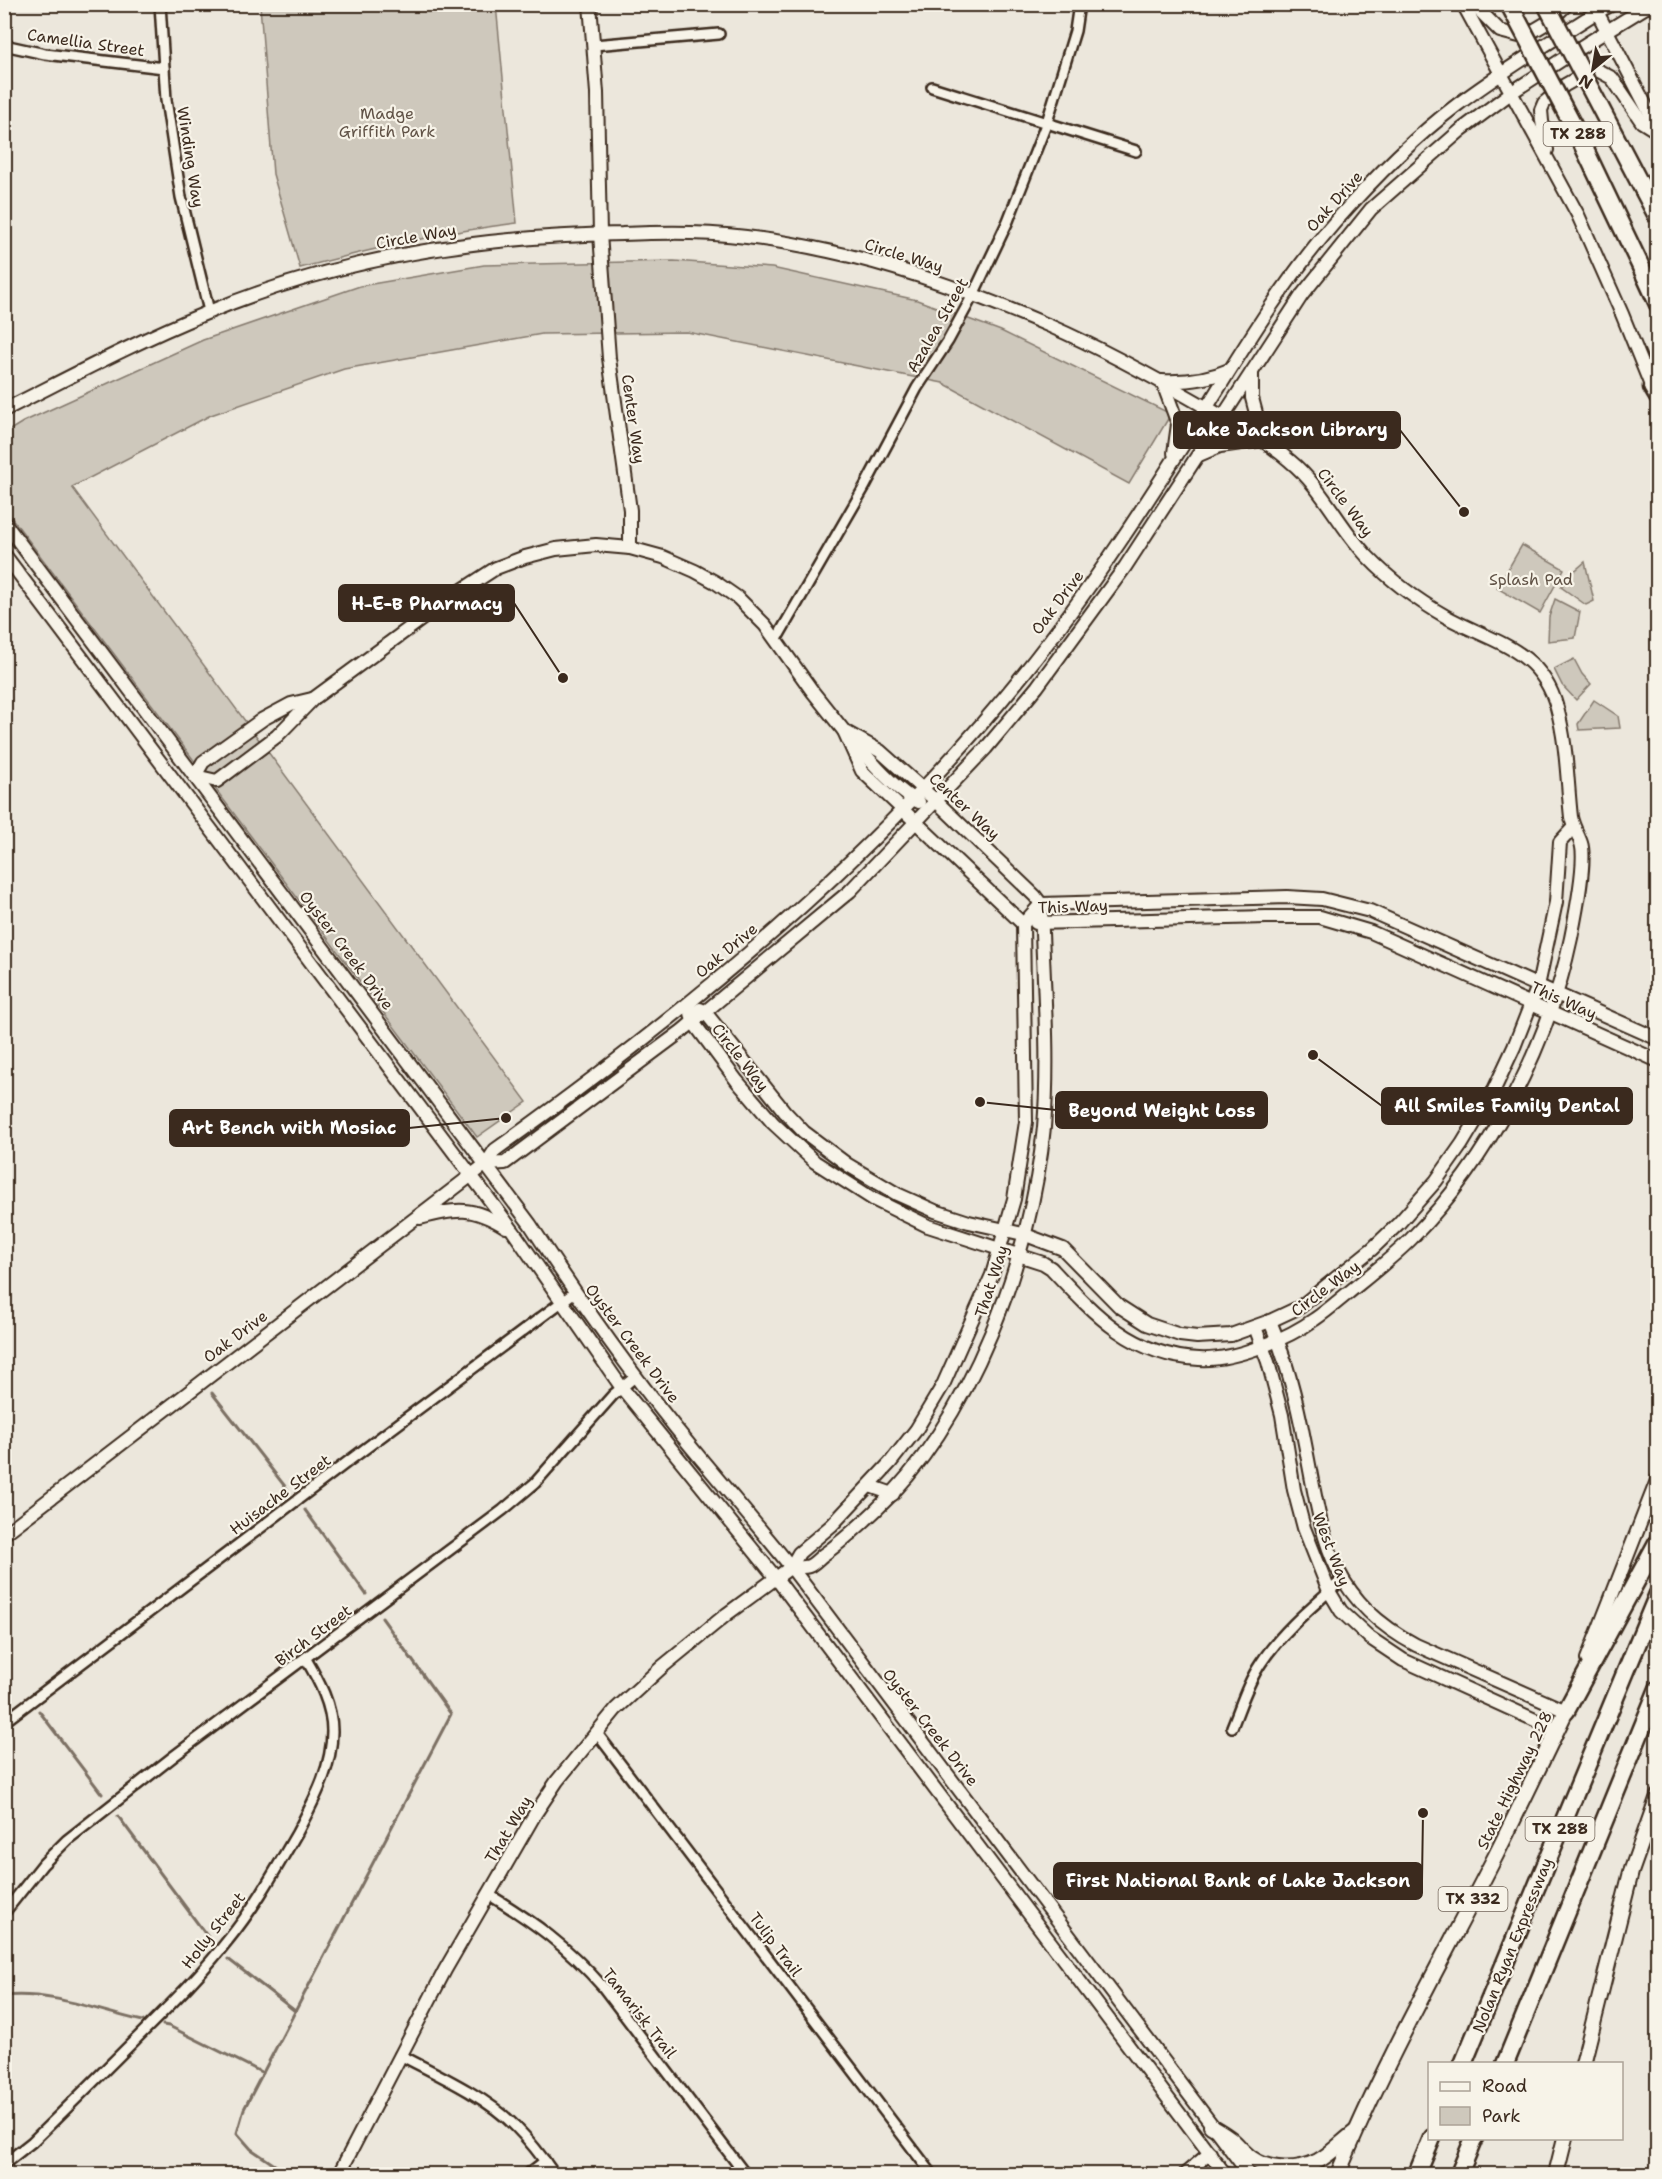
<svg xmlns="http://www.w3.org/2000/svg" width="1662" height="2179" font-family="'Shantell Sans',sans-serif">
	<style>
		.green { fill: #cec8bc; stroke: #84796d; stroke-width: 1.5 }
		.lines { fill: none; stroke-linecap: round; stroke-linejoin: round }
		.stream { stroke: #7c7064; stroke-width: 3 }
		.street-casing { stroke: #3b2a1e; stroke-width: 14 }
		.secondary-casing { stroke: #3b2a1e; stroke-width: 16 }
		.primary-casing { stroke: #3b2a1e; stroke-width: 18 }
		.highway-casing { stroke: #3b2a1e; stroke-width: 21 }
		.street { stroke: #f7f3e8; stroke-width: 9 }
		.secondary { stroke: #f7f3e8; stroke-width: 12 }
		.primary { stroke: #f7f3e8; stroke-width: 14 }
		.highway { stroke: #f7f3e8; stroke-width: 16 }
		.highway-bridge-casing { stroke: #3b2a1e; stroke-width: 21; stroke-linecap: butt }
		.highway-bridge { stroke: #f7f3e8; stroke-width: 16 }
		.labels { text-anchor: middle; stroke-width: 4.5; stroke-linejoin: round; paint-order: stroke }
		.shield { fill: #f7f3e8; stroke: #73665b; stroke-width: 1.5 }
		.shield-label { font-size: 15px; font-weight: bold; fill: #3b2a1e }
		.street-label { font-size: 16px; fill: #3b2a1e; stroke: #f7f3e8 }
		.park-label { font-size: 16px; fill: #605246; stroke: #f7f3e8 }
		.leader { fill: none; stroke: #3b2a1e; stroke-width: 2 }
		.callout-dot { fill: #3b2a1e; stroke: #f7f3e8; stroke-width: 2 }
		.callout { fill: #3b2a1e; stroke: #3b2a1e; stroke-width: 2 }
		.callout-label { font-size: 18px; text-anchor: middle; font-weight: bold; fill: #fff }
	</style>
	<rect width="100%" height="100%" fill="#ece7dc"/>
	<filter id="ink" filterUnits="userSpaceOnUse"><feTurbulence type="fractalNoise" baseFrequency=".0167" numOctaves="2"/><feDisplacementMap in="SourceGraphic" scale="12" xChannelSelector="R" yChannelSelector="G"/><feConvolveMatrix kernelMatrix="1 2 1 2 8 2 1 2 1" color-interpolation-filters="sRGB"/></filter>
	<g filter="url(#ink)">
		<g class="green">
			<path d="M 260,5 L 496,5 L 517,223 C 443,232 372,249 300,268 L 273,174 Z"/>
			<path d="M 674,261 L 772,268 L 917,300 L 1001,331 L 1171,414 L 1129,484 L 943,383 L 687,332 L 542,334 L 344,369 L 211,415 L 72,487 L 527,1102 L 477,1137 L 5,509 L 5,433 L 23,422 L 203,340 L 360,286 L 484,265 Z"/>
			<path d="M 1522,545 L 1564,569 L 1540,613 L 1497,588 Z"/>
			<path d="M 1585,562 L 1594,601 L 1586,605 L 1561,587 L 1571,574 Z"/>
			<path d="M 1555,599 L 1580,612 L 1575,638 L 1548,641 L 1549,617 Z"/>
			<path d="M 1574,659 L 1582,674 L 1591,684 L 1576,700 L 1562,685 L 1554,669 Z"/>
			<path d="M 1594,700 L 1618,716 L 1620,728 L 1579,730 L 1578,724 Z"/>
		</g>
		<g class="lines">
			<g class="stream">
				<path d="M 212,1393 L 287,1489"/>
				<path d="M 305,1510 L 366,1594"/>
				<path d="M 39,1711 L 102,1794"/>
				<path d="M 118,1816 L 210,1940"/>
				<path d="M 228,1959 L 295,2011"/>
				<path d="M 4,1996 C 52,1991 97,2011 143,2021"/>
				<path d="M 163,2025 L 169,2026 L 263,2073"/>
				<path d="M 288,2174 L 251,2149 L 237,2133 L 244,2109 L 451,1714 L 382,1618"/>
			</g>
			<defs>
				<g id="street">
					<path d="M 160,4 L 166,100 L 181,197 L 209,311"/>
					<path d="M 4,45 L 45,54 L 164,68"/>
					<path d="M 594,45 L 719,34"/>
					<path d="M 932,87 L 1136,151"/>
					<path d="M 776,640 L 865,486 L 917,388 L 948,341 L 973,295 L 1008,221 L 1047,122 L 1075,31 L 1079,4"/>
					<path d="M 4,1722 L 350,1460 L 575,1292"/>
					<path d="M 1232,1727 C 1241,1705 1248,1682 1261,1663 C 1283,1630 1314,1605 1343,1579"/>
					<path d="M 596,1732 L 932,2174"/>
					<path d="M 488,1894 C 534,1922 567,1946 603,1987 L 745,2174"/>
					<path d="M 4,1913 L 43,1864 L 67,1840 L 174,1756 L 503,1510 L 535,1483 L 613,1395 L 636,1376"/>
					<path d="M 400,2055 C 437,2074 487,2097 516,2127 C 530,2141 543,2158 554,2174"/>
					<path d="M 4,2164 L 32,2142 C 67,2108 101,2074 135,2040 C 168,2007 200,1976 228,1940 C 255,1907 276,1869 297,1833 C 314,1800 332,1769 332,1731 C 332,1705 319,1681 306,1659"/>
					<path d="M 528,2174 L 545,2161"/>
				</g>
				<g id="secondary">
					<path d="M 590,4 L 597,93 L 600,234 L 609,358 L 630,510 L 630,548"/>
					<path d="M 1463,4 L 1578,215 L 1622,314 L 1654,393"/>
					<path d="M 1473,4 L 1500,31 L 1523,37 L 1550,21 L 1567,4"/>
					<path d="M 1593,4 L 1658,129"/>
					<path d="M 1547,150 L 1542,121 L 1541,110 L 1544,103 L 1565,85 L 1590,71 L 1599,71 L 1612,78 L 1642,122 L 1658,132"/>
					<path d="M 4,410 C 70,377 135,342 204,314 C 336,258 479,236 622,234 C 645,233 668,232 691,233 C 736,234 783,241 828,251 C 904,267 978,295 1050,326 C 1105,350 1157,379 1209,409 C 1237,425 1266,440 1290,461 C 1323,488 1339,527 1368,557 C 1390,580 1417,600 1445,616 C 1491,642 1541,648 1557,708 C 1567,744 1567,781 1571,817 C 1573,827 1578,834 1581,843 C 1587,860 1575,918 1571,938 C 1548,1047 1489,1160 1411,1239 C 1391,1259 1369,1276 1348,1293 C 1337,1302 1327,1311 1315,1319 C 1287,1339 1234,1361 1199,1359 C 1132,1356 1094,1314 1051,1268 L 1043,1263 L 928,1226 L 873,1199 L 815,1162 L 773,1123 L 737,1081 L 693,1022 L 689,1003"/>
					<path d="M 1174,453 L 1178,424 L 1162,381 C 1186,382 1207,380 1229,370"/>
					<path d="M 1199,455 L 1220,446 L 1263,440 L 1252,398 L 1252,372"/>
					<path d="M 4,522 L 530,1224 C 580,1301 633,1377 692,1448 C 725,1488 759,1527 791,1567 L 1249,2174"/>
					<path d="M 4,554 L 513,1231 L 622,1388 L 776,1578 L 1225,2174"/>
					<path d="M 853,741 C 868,758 898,793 919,802"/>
					<path d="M 195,776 L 217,781 L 277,736 L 313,699 L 453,596 L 496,568 L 525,557 L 556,549 L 596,545 L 630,548 L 663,557 L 695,571 L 715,582 L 738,598 L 765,625 L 813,692 L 844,731 L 862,771 L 1023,924"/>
					<path d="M 195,776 L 203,762 L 263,719 L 291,704 L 312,699"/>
					<path d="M 1036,923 L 1266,917 L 1320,917 L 1371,932 L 1658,1061"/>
					<path d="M 1023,924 L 1041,904 L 1287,897 L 1322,899 L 1370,911 L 1658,1039"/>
					<path d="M 700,1009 L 705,1012 L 785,1112 L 804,1132 L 848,1165 L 897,1194 L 935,1211 L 969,1222 L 1023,1234 L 1063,1249 L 1119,1306 L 1147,1324 L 1180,1335 L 1197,1337 L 1231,1335 L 1270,1321 L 1300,1307 L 1372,1249 L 1399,1223 L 1436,1181 L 1462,1144 L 1492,1094 L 1514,1047 L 1538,986 L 1556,902 L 1560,842 L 1572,829"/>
					<path d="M 486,1164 L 505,1163 L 682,1031 L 850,891 L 986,748 L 1037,687 L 1125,567 L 1302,295 L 1371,209 L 1461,130 L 1512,92 L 1589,42 L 1651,4"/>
					<path d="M 420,1218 C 457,1208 472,1206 506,1227"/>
					<path d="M 1270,1321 C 1287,1361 1297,1401 1305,1444 C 1323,1535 1326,1597 1416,1645 L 1566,1711 L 1569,1703"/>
					<path d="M 1255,1327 L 1268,1362 L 1282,1415 L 1294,1490 L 1304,1528 L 1329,1591 L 1341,1611 L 1370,1638 L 1403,1660 L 1557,1730"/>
					<path d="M 870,1486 L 893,1494"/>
					<path d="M 4,1534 L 486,1164 L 495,1150 C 689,1011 875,859 1025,672 C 1092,588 1150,498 1207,407 C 1246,344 1286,278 1335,222 C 1372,180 1412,139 1457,105 C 1502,71 1550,42 1597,12 L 1613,4"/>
					<path d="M 791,1567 C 796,1567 804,1568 809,1566 C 814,1564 819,1558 823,1555 C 842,1542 858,1527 875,1511 C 971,1421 1032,1256 1044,1127 C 1050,1053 1043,978 1041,904 L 1035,896 L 936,801 L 880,751 L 844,731"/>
					<path d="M 1587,1659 L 1658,1478"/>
					<path d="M 339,2174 L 445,1970 L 535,1814 L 557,1781 L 616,1709 L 662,1667 L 727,1614 L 791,1567 L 799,1553 L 832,1525 L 890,1463 L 916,1430 L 943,1385 L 992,1275 L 1014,1199 L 1026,1122 L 1023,924"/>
					<path d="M 1185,2174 L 1210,2153"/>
				</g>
				<g id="primary">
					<path d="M 1583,2064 L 1631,1872 L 1658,1796"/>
					<path d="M 1211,2126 C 1218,2130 1225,2134 1231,2139 C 1238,2145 1244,2153 1251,2158 C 1271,2172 1298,2171 1318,2161 C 1331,2154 1343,2141 1355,2132"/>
					<path d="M 1338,2174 C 1383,2064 1442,1961 1496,1855 C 1520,1807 1543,1759 1566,1711"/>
					<path d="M 1556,2174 L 1565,2138"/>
				</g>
				<g id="highway">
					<path d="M 1641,267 L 1658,304"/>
					<path d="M 1652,387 L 1658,397"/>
					<path d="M 1566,1711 L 1658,1541"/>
					<path d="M 1463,2064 L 1658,1594"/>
					<path d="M 1505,2064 L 1658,1689"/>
					<path d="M 1417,2174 L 1432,2138"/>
					<path d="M 1459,2174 L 1474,2138"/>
				</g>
			</defs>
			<use href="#street" class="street-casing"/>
			<use href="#secondary" class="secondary-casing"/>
			<use href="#primary" class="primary-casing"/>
			<use href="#highway" class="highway-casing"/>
			<use href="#street" class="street"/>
			<use href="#secondary" class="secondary"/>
			<use href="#primary" class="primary"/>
			<use href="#highway" class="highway"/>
			<defs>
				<g id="highway-bridge">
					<path d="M 1509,4 L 1577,133 L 1641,267"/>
					<path d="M 1546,4 L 1658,218"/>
				</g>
			</defs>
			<use href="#highway-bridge" class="highway-bridge-casing"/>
			<use href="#highway-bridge" class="highway-bridge"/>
		</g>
	</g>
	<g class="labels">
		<g class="shield">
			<rect x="1543.5" y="122" width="69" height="24" rx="4.5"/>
			<rect x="1525.5" y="1817" width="69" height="24" rx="4.5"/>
			<rect x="1438.5" y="1887" width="69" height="24" rx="4.5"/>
		</g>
		<g class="shield-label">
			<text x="1578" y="139">TX 288</text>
			<text x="1560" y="1834">TX 288</text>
			<text x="1473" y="1904">TX 332</text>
		</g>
		<g class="street-label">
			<text transform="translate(86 42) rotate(8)" y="6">Camellia Street</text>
			<text transform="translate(191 157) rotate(81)" y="6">Winding Way</text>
			<text transform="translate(1334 201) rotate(-48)" y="6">Oak Drive</text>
			<text transform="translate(416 236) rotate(-10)" y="6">Circle Way</text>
			<text transform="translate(904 255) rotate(17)" y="6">Circle Way</text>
			<text transform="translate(937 325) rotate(-60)" y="6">Azalea Street</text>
			<text transform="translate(634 419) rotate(82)" y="6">Center Way</text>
			<text transform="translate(1346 502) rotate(53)" y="6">Circle Way</text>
			<text transform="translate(1057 602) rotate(-53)" y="6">Oak Drive</text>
			<text transform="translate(965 806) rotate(43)" y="6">Center Way</text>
			<text transform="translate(1073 906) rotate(-2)" y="6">This Way</text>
			<text transform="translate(347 950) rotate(53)" y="6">Oyster Creek Drive</text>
			<text transform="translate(726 950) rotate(-40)" y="6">Oak Drive</text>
			<text transform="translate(1564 1000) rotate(24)" y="6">This Way</text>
			<text transform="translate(741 1057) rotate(52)" y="6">Circle Way</text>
			<text transform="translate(991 1281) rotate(-72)" y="6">That Way</text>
			<text transform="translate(1325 1288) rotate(-37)" y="6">Circle Way</text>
			<text transform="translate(235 1336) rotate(-37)" y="6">Oak Drive</text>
			<text transform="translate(633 1343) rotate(53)" y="6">Oyster Creek Drive</text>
			<text transform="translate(280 1494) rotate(-37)" y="6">Huisache Street</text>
			<text transform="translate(1332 1549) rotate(69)" y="6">West Way</text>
			<text transform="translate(313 1635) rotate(-37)" y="6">Birch Street</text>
			<text transform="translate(931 1727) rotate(52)" y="6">Oyster Creek Drive</text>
			<text transform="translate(1514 1780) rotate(-64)" y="6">State Highway 228</text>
			<text transform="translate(508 1829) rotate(-59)" y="6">That Way</text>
			<text transform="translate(213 1930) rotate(-52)" y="6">Holly Street</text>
			<text transform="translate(776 1944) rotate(53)" y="6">Tulip Trail</text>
			<text transform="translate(1512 1945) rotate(-68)" y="6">Nolan Ryan Expressway</text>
			<text transform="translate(640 2013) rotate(52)" y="6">Tamarisk Trail</text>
		</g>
		<g class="park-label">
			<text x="387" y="119">Madge<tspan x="387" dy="18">Griffith Park</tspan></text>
			<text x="1531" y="585">Splash Pad</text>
		</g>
	</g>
	<path class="leader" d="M1464 512L1400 430M563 678L514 603M1313 1055L1382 1106M980 1102L1056 1110M506 1118L409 1128M1423 1813L1422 1881"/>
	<g class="callout-dot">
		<circle cx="1464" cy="512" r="6"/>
		<circle cx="563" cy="678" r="6"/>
		<circle cx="1313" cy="1055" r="6"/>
		<circle cx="980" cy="1102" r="6"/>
		<circle cx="506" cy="1118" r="6"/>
		<circle cx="1423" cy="1813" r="6"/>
	</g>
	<g class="callout">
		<rect x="1174" y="412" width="226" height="36" rx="6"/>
		<rect x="339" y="585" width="175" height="36" rx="6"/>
		<rect x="1382" y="1088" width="250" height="36" rx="6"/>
		<rect x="1056" y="1092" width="211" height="36" rx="6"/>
		<rect x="170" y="1110" width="239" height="36" rx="6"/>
		<rect x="1054" y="1863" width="368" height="36" rx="6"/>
	</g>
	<g class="callout-label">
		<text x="1287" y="436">Lake Jackson Library</text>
		<text x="427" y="610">H-E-B Pharmacy</text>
		<text x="1507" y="1112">All Smiles Family Dental</text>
		<text x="1162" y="1117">Beyond Weight Loss</text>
		<text x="289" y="1134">Art Bench with Mosiac</text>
		<text x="1238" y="1887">First National Bank of Lake Jackson</text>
	</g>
	<rect width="1662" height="2179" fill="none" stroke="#f7f3e8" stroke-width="24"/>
	<rect x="12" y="12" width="1638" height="2155" fill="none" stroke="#3b2a1e" stroke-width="2" filter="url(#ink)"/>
	<rect x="1428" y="2062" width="195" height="78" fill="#f7f3e8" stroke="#aca397" stroke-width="1.5"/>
	<rect x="1440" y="2082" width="30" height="9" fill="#f7f3e8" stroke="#aca397" stroke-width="1.5"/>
	<text x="1482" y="2092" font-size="18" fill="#3b2a1e">Road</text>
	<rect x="1440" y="2107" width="30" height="18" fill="#cec8bc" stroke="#aca397" stroke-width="1.5"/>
	<text x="1482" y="2122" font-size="18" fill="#3b2a1e">Park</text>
	<g transform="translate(1593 69) rotate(210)" stroke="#f7f3e8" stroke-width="4.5" paint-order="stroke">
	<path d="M0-4.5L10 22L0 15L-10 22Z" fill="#3b2a1e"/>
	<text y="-9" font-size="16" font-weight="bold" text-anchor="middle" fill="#3b2a1e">N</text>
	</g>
</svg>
